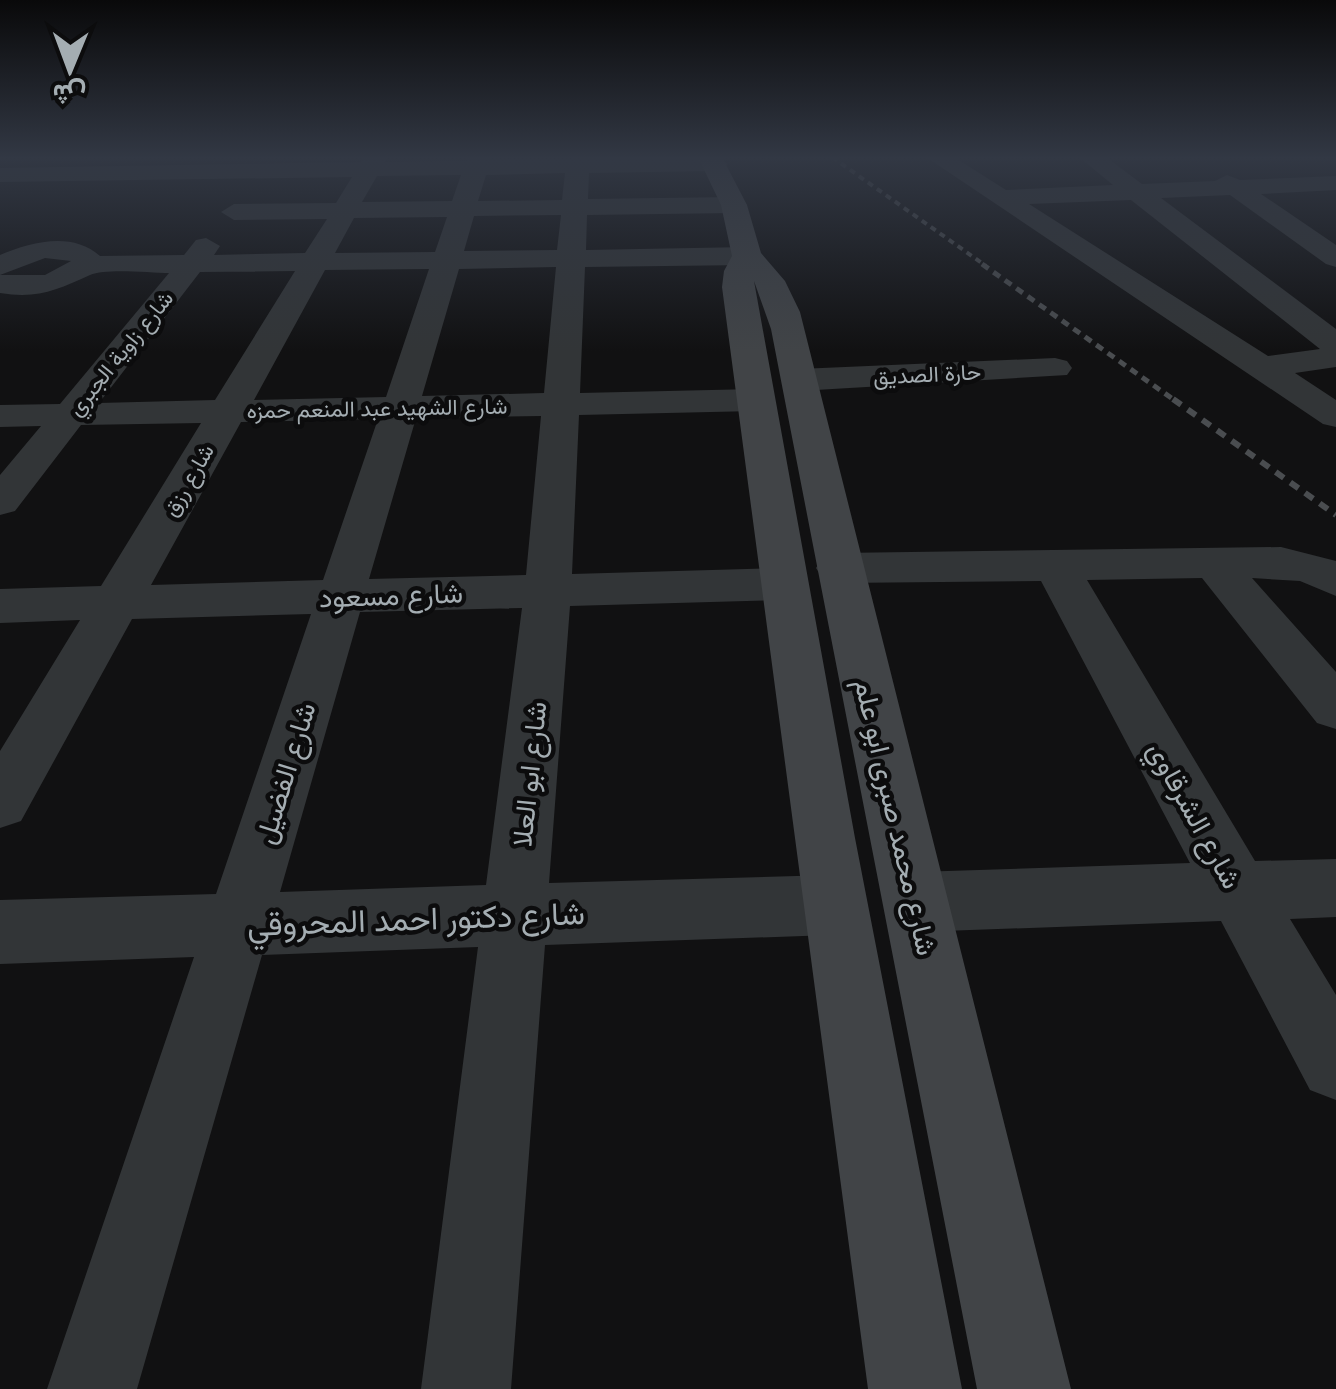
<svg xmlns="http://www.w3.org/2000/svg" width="1336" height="1389" font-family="Mulish,Vazirmatn,sans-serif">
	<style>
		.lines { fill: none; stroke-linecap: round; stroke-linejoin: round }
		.street { fill: #323537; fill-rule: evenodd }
		.secondary { fill: #414447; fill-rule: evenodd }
		.rail-far2 { stroke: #4a4d50; stroke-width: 4; stroke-dasharray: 6 5; stroke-linecap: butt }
		.rail-far1 { stroke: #4a4d50; stroke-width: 5; stroke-dasharray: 8 6; stroke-linecap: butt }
		.rail { stroke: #4a4d50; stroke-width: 6; stroke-dasharray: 10 8; stroke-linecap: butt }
		.labels { text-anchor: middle; stroke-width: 9; stroke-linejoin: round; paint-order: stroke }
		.far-street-label { font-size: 22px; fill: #a4adb2; stroke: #0c0c0d }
		.street-label { font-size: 28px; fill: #a4adb2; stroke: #0c0c0d }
		.near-street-label { font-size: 32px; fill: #a4adb2; stroke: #0c0c0d }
	</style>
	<rect width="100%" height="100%" fill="#111112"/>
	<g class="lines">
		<g class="street">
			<path d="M 364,157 L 388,157 L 385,162 L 466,161 L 467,157 L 491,157 L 490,160 L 716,157 L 728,164 L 716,171 L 589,173 L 588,199 L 734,197 L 747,205 L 734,213 L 587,215 L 586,250 L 747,247 L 757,250 L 761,256 L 757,262 L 747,265 L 585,267 L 580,393 L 755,389 L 768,392 L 773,400 L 768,408 L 755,411 L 579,415 L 572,574 L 781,568 L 797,573 L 804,584 L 797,595 L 781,600 L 570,606 L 549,883 L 831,875 L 854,884 L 863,905 L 854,926 L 831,935 L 545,945 L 511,1389 L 421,1389 L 478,947 L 262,955 L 137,1389 L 47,1389 L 194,957 L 0,964 L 0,900 L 216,894 L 311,614 L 132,619 L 21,821 L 0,828 L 0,751 L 80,620 L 0,623 L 0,589 L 101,586 L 201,423 L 81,425 L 15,511 L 0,515 L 0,475 L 41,426 L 0,427 L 0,405 L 60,404 L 169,273 C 150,273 106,268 90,275 C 57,290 38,299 0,293 L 0,275 L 45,275 L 71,261 L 45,258 L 0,275 L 0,255 C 31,242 72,231 100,256 L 184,255 L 196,240 L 206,238 L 220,246 L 214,255 L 305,253 L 327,219 L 234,220 L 221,212 L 234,204 L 336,203 L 352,177 L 0,182 L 0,168 L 361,162 ZM 565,173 L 562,200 L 478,201 L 486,175 ZM 461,175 L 452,201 L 362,202 L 377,176 ZM 561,215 L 557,250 L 464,251 L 474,216 ZM 447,217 L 435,252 L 335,253 L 354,218 ZM 556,267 L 544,393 L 422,396 L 459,269 ZM 429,269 L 386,397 L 254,400 L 325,270 ZM 295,271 L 215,400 L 99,403 L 200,272 ZM 541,416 L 526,575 L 369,579 L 416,418 ZM 378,419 L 323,580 L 151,585 L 241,422 ZM 522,608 L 486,885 L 280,892 L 360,612 Z"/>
			<path d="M 926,157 L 954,157 L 1006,190 L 1113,185 L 1079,157 L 1106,157 L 1142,184 L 1215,181 L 1227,175 L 1240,180 L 1336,176 L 1336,190 L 1261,194 L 1336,245 L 1336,267 L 1326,264 L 1230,195 L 1161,198 L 1336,329 L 1336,367 L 1295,373 L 1336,400 L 1336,427 L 1323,424 ZM 1131,200 L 1320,349 L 1268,356 L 1029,204 Z"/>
			<path d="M 1055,358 L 1067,361 L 1072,368 L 1067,375 L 799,391 L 787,387 L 781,380 L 787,373 L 799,369 Z"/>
			<path d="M 1281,547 L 1336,561 L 1336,596 L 1300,581 L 1252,578 L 1336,672 L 1336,729 L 1317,723 L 1202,578 L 1087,580 L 1255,861 L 1336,859 L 1336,917 L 1290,919 L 1336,995 L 1336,1100 L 1310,1090 L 1221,921 L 916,932 L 893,923 L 884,902 L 893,881 L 916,872 L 1190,863 L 1041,581 L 839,583 L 823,579 L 816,568 L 823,557 L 839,553 Z"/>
		</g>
		<path class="secondary" d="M 698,157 L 722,157 L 747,205 L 761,253 L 785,281 L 800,312 L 1071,1389 L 977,1389 L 771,329 L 754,281 L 855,838 L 962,1389 L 868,1389 L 722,287 L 724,271 L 732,256 L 721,205 Z"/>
		<path class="rail-far2" d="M 832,157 L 986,266"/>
		<path class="rail-far1" d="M 982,264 L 1177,402"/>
		<path class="rail" d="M 1173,399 L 1336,515"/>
	</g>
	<linearGradient id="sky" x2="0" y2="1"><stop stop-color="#09090a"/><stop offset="0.45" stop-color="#323844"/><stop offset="1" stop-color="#323844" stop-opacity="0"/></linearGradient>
	<rect width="1336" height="351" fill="url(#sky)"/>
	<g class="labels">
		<g class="far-street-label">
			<text transform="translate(120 353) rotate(-51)" y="8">شارع زاوية الجبري</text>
			<text transform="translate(927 374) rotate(-3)" y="8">حارة الصديق</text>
			<text transform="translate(377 408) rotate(-1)" y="8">شارع الشهيد عبد المنعم حمزه</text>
			<text transform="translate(188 480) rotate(-60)" y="8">شارع رزق</text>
		</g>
		<g class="street-label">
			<text transform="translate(391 595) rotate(-2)" y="10">شارع مسعود</text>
			<text transform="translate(285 773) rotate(-73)" y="10">شارع الفضيل</text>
			<text transform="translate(529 774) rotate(-84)" y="10">شارع ابو العلا</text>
			<text transform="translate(1195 815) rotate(61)" y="10">شارع الشرقاوي</text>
			<text transform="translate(896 817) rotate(77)" y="10">شارع محمد صبرى ابو علم</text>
		</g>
		<g class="near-street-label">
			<text transform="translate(416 919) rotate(-2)" y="11">شارع دكتور احمد المحروقي</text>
		</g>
	</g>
	<g transform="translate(70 70) rotate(181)" stroke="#0c0c0d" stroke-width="8" paint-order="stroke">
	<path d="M0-8L18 38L0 25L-18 38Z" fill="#a4adb2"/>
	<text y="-15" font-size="28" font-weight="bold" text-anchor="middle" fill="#a4adb2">ش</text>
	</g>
</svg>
